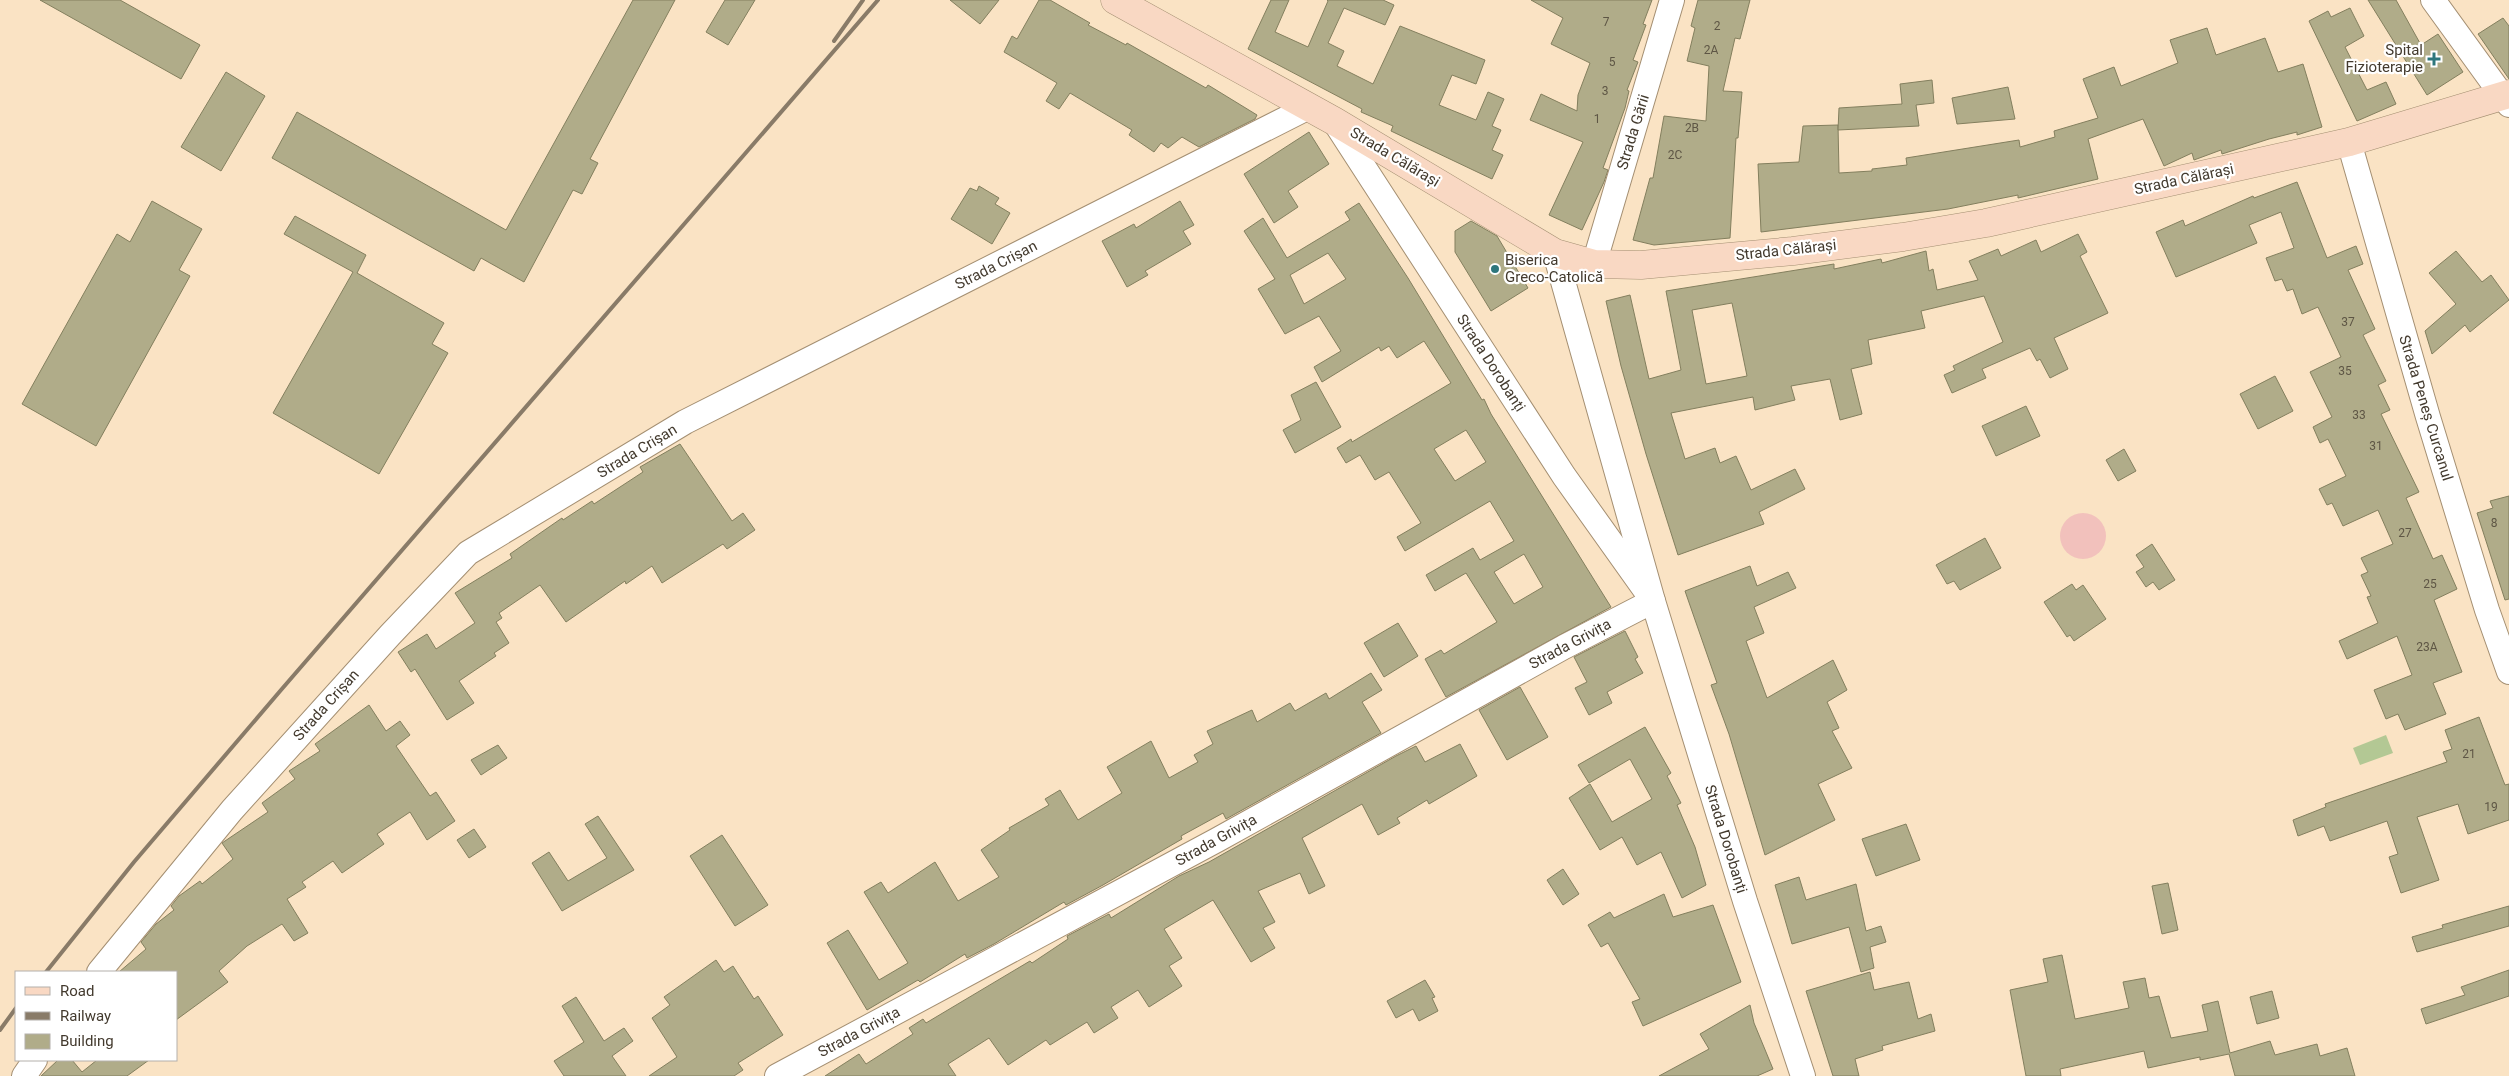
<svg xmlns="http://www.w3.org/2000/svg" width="2509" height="1076" font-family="Roboto,sans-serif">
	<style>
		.green { fill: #f2c1bc }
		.water { fill: #b3c894 }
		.building { fill: #b0ac89; stroke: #837f5e; fill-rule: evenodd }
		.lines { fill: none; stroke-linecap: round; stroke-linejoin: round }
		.minor-casing { stroke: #a48f72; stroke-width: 26 }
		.secondary-casing { stroke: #a48f72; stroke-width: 29 }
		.minor { stroke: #fff; stroke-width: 24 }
		.secondary { stroke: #f9d8c3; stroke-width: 28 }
		.rail { stroke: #897b68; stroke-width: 4 }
		.poi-dot { fill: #2d767c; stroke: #fff; stroke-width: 2 }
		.labels { text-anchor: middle; stroke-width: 4.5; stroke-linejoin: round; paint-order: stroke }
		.number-label { font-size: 12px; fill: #5e5645 }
		.poi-label { font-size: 15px; fill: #433a2e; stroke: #fff; text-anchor: end }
		.street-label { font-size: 15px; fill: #433a2e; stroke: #fff }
	</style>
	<rect width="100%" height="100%" fill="#fae3c4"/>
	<circle class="green" cx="2083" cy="536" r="23"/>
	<path class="water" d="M 2386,735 L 2393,753 L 2360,765 L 2353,748 Z"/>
	<g class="building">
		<path d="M 40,0 L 120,0 L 200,45 L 181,79 Z"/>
		<path d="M 633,0 L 675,0 L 590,159 L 598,163 L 582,194 L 573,190 L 524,282 L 481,258 L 474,271 L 272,158 L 297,112 L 506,230 Z"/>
		<path d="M 725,0 L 755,0 L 728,45 L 706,32 Z"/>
		<path d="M 950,0 L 999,0 L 980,24 Z"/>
		<path d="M 1039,0 L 1050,0 L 1090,23 L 1088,25 L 1126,45 L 1127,43 L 1206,88 L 1208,85 L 1257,115 L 1255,119 L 1199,147 L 1182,137 L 1168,148 L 1161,143 L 1154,152 L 1129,135 L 1132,130 L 1070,93 L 1059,109 L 1046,101 L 1057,83 L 1004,52 L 1012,36 L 1017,39 Z"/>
		<path d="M 1271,0 L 1289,0 L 1275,32 L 1308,47 L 1328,1 L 1327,0 L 1383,0 L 1394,5 L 1385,25 L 1344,8 L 1328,43 L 1344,51 L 1337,66 L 1373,84 L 1400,26 L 1485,60 L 1476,84 L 1452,75 L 1439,105 L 1476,120 L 1488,92 L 1504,99 L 1492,126 L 1501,130 L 1492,150 L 1503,155 L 1492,179 L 1391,131 L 1393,126 L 1361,112 L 1362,109 L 1248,49 Z"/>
		<path d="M 1531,0 L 1652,0 L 1643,24 L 1646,25 L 1633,60 L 1638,62 L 1627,90 L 1629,91 L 1625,108 L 1603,168 L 1608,170 L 1604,182 L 1582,230 L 1549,215 L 1583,142 L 1530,120 L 1541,94 L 1577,111 L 1578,95 L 1590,63 L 1551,44 L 1563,18 Z"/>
		<path d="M 1698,0 L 1750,0 L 1740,39 L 1735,38 L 1723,91 L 1742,92 L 1738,138 L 1736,138 L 1730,238 L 1654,245 L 1633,240 L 1650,178 L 1653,178 L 1664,116 L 1706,121 L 1709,66 L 1687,61 L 1695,28 L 1691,26 Z"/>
		<path d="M 2368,0 L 2396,0 L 2421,45 L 2438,34 L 2463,72 L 2427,95 Z"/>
		<path d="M 2350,8 L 2364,36 L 2345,47 L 2367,90 L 2386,82 L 2396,104 L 2357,121 L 2309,21 L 2328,11 L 2331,17 Z"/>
		<path d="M 2503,18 L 2509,26 L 2509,79 L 2478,34 Z"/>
		<path d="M 2207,28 L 2216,55 L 2265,38 L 2278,72 L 2303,64 L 2322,127 L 2297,135 L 2297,132 L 2269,139 L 2222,154 L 2221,150 L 2194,160 L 2192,153 L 2164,166 L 2143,119 L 2088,139 L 2098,179 L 2018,198 L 2018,195 L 1948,209 L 1761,232 L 1758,164 L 1799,162 L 1803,126 L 1838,125 L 1839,173 L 1872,171 L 1872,169 L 1907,165 L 1906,158 L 2019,140 L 2020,147 L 2055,137 L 2054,131 L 2098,118 L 2083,79 L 2114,67 L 2121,86 L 2178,63 L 2170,40 Z"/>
		<path d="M 226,72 L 265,96 L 221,171 L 181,147 Z"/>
		<path d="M 1932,80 L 1934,103 L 1916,105 L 1919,126 L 1838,130 L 1839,108 L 1902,104 L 1900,84 Z"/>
		<path d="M 2008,87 L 2015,119 L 1957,124 L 1952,98 Z"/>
		<path d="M 1309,132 L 1329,164 L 1288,191 L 1298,207 L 1274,223 L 1244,174 Z"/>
		<path d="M 2297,182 L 2327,258 L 2356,246 L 2363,264 L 2348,270 L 2375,329 L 2363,335 L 2386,381 L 2378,385 L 2390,410 L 2381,414 L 2419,492 L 2406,498 L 2433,559 L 2442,555 L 2457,589 L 2434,600 L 2462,672 L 2433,683 L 2446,714 L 2405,730 L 2398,714 L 2386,719 L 2374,690 L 2412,675 L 2397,636 L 2347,659 L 2339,641 L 2378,623 L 2367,597 L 2371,596 L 2361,575 L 2368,572 L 2361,558 L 2393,544 L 2378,510 L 2343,526 L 2332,503 L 2327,505 L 2319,489 L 2346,476 L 2328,439 L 2320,443 L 2313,427 L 2332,417 L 2310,372 L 2341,357 L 2318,307 L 2302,314 L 2293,289 L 2287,291 L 2282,279 L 2275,281 L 2266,258 L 2294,248 L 2281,212 L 2249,225 L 2257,243 L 2176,277 L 2156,232 L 2183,220 L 2185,226 L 2253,196 L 2254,198 Z"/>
		<path d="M 979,186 L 999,198 L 995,204 L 1010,213 L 992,244 L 951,219 L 970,188 L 977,191 Z"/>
		<path d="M 152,201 L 202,229 L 179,270 L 190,276 L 96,446 L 22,404 L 117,234 L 130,242 Z"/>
		<path d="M 1180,201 L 1194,225 L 1183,231 L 1191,244 L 1145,271 L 1148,275 L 1127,287 L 1102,241 L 1134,224 L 1136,228 Z"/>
		<path d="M 1359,203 L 1408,278 L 1482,400 L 1484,399 L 1491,414 L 1611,607 L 1446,697 L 1425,659 L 1441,650 L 1444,654 L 1497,622 L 1466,573 L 1435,591 L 1426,575 L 1473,548 L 1480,560 L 1514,541 L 1490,501 L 1405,551 L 1397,537 L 1421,523 L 1389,472 L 1375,480 L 1360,455 L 1346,463 L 1337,448 L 1351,439 L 1352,442 L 1451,383 L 1424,341 L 1397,358 L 1389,346 L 1381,351 L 1379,347 L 1322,382 L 1314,367 L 1341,351 L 1319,316 L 1285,334 L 1258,289 L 1275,279 L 1244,231 L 1263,218 L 1287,258 L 1350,220 L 1345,212 ZM 1328,253 L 1346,279 L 1304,304 L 1290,275 ZM 1466,430 L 1486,462 L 1455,481 L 1434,449 ZM 1524,554 L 1543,587 L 1514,604 L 1494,572 Z"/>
		<path d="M 295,216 L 366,255 L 357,273 L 444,323 L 432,344 L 448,353 L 379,474 L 273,413 L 353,272 L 284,234 Z"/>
		<path d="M 1471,221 L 1497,236 L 1528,288 L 1491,311 L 1455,252 L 1455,231 Z"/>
		<path d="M 2078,234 L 2087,252 L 2080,256 L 2108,313 L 2054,338 L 2068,369 L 2050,378 L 2040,359 L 2037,361 L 2030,348 L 1982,369 L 1986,378 L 1952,393 L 1944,375 L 1955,370 L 1953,366 L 2003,342 L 1984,296 L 1921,311 L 1925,328 L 1868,340 L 1872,364 L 1851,369 L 1862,414 L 1840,420 L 1830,379 L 1791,386 L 1795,400 L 1755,410 L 1753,397 L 1671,413 L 1685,459 L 1715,448 L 1720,463 L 1736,456 L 1751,490 L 1795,469 L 1805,489 L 1759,512 L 1764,524 L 1678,555 L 1646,454 L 1621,366 L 1606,301 L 1630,295 L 1649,379 L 1681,370 L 1666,291 L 1834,264 L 1834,269 L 1881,259 L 1882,263 L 1926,251 L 1929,271 L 1933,269 L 1937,290 L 1978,280 L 1969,261 L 1998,249 L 2001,256 L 2036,240 L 2041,252 ZM 1732,303 L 1747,376 L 1706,384 L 1692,310 Z"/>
		<path d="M 2456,251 L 2482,282 L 2491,275 L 2509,300 L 2470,332 L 2465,325 L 2432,354 L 2425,331 L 2456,304 L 2429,273 Z"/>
		<path d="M 2275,376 L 2293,411 L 2258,429 L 2240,394 Z"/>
		<path d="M 1316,382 L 1341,427 L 1295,453 L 1283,430 L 1301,420 L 1291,395 Z"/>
		<path d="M 2026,406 L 2040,436 L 1996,456 L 1982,426 Z"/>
		<path d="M 680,444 L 732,521 L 743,513 L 755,530 L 727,549 L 723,544 L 662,583 L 652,566 L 626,584 L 625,581 L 566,622 L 540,585 L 499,613 L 502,618 L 496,622 L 509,643 L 494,653 L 496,656 L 459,681 L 474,703 L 447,720 L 415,669 L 411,672 L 398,652 L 427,634 L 436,649 L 475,623 L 455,593 L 512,558 L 510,554 L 562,518 L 563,520 L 592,501 L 594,504 L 643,472 L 640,467 Z"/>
		<path d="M 2124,449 L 2136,471 L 2118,481 L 2106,460 Z"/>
		<path d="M 2509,496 L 2509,599 L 2505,600 L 2477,513 L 2493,508 L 2490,501 Z"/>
		<path d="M 1985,538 L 2001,568 L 1960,590 L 1954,581 L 1947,584 L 1936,565 Z"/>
		<path d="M 2152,544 L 2175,580 L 2159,590 L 2153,582 L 2146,587 L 2136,572 L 2144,567 L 2136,555 Z"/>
		<path d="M 1750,566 L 1757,586 L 1788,572 L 1796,588 L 1754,607 L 1764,633 L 1746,641 L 1767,698 L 1833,660 L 1847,690 L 1827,702 L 1839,728 L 1832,731 L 1852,768 L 1818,784 L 1835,820 L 1765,855 L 1729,734 L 1711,685 L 1717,683 L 1685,591 Z"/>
		<path d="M 2072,584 L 2076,590 L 2083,585 L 2106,619 L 2074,641 L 2070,635 L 2067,637 L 2044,602 Z"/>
		<path d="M 1398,623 L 1418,656 L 1384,677 L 1364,643 Z"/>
		<path d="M 1625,631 L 1638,657 L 1635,659 L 1643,673 L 1607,692 L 1612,703 L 1589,715 L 1575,688 L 1587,682 L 1574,657 Z"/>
		<path d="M 1371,673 L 1382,690 L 1362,702 L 1381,733 L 1226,819 L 1223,813 L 1181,836 L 1182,839 L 1103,885 L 1066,905 L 1064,902 L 994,944 L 967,958 L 965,954 L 920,982 L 918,980 L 867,1010 L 827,943 L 848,930 L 879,980 L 908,963 L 864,892 L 881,882 L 888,893 L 935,862 L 958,901 L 999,877 L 981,850 L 1010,830 L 1009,828 L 1049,805 L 1045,799 L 1060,790 L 1078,820 L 1122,793 L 1107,767 L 1151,741 L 1169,778 L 1198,762 L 1194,755 L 1213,744 L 1207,731 L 1252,710 L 1257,722 L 1290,703 L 1295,711 L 1326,693 L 1329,699 Z"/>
		<path d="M 1520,687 L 1548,737 L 1507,760 L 1479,710 Z"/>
		<path d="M 369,705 L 386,731 L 400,721 L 410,735 L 396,746 L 430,796 L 436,792 L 455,821 L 427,840 L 410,812 L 377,834 L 384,844 L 342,873 L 333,861 L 302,882 L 306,887 L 287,899 L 308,933 L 294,941 L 282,924 L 247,946 L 219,971 L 228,982 L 176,1020 L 176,972 L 119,972 L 146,949 L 141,942 L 156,924 L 174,910 L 171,906 L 179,896 L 200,881 L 202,884 L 233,859 L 222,843 L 268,812 L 262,803 L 295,779 L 289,771 L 320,751 L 315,744 Z"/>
		<path d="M 2479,717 L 2503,780 L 2505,785 L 2509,784 L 2509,820 L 2468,834 L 2458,804 L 2417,817 L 2439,880 L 2401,893 L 2389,857 L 2398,854 L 2387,821 L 2330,841 L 2324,826 L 2298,836 L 2293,820 L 2326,807 L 2325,804 L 2447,762 L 2443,752 L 2452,749 L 2445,730 Z"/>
		<path d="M 1645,727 L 1671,773 L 1667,776 L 1681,803 L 1677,805 L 1695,847 L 1706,885 L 1682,898 L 1661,852 L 1637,865 L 1622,837 L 1600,850 L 1569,798 L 1590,784 L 1612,822 L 1652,799 L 1630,759 L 1589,783 L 1578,765 Z"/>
		<path d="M 1460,744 L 1477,776 L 1429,804 L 1427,800 L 1397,818 L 1400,823 L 1378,835 L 1362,804 L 1302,838 L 1325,886 L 1309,894 L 1300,873 L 1258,891 L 1275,922 L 1263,928 L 1275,948 L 1251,962 L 1213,900 L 1164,929 L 1182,958 L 1169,966 L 1182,986 L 1149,1007 L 1138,990 L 1111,1007 L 1118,1018 L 1094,1033 L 1087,1022 L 1050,1045 L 1046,1040 L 1008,1065 L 989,1038 L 948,1064 L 956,1076 L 825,1076 L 859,1054 L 866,1064 L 913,1034 L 909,1028 L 923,1019 L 926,1023 L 1030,961 L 1032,963 L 1068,939 L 1067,936 L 1109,914 L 1111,918 L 1179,876 L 1209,862 L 1396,756 L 1416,746 L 1425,762 Z"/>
		<path d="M 498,745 L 507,758 L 481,775 L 471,760 Z"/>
		<path d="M 598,816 L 634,870 L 562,911 L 532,863 L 549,852 L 568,881 L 607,858 L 585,824 Z"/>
		<path d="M 1906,824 L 1920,860 L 1876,876 L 1862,839 Z"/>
		<path d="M 474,829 L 486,847 L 469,858 L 457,840 Z"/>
		<path d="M 722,835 L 768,905 L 735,926 L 690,856 Z"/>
		<path d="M 1563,869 L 1579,894 L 1563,905 L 1547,880 Z"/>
		<path d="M 1799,877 L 1806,900 L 1856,884 L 1866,931 L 1881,926 L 1886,942 L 1870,947 L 1874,968 L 1861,972 L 1849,927 L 1792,944 L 1775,885 Z"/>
		<path d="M 2168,883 L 2178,930 L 2162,934 L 2152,886 Z"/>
		<path d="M 1664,894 L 1673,917 L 1713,905 L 1741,982 L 1643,1026 L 1632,1002 L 1640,999 L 1608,943 L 1601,947 L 1588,925 L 1610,912 L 1614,918 Z"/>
		<path d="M 2509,906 L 2509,926 L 2417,952 L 2412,937 L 2443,928 L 2442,925 Z"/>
		<path d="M 2062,955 L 2075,1019 L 2129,1008 L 2123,982 L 2145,978 L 2149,998 L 2159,996 L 2171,1038 L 2208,1031 L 2202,1005 L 2218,1001 L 2230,1053 L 2270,1041 L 2275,1055 L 2317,1044 L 2320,1056 L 2347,1048 L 2355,1076 L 2235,1076 L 2229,1054 L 2200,1060 L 2200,1057 L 2148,1068 L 2144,1051 L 2060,1069 L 2061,1076 L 2026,1076 L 2010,990 L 2048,982 L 2043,959 Z"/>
		<path d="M 716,960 L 724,972 L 733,966 L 754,999 L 758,996 L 783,1035 L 738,1063 L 743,1070 L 734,1076 L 649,1076 L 677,1057 L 652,1018 L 670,1005 L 664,997 Z"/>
		<path d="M 2509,970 L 2509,996 L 2426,1024 L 2421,1009 L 2465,995 L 2461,987 Z"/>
		<path d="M 1870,972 L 1874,990 L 1909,982 L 1918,1019 L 1931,1014 L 1935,1031 L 1882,1046 L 1883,1050 L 1855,1059 L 1859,1076 L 1833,1076 L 1806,991 Z"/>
		<path d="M 1425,980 L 1435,997 L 1432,998 L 1438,1011 L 1419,1021 L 1413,1009 L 1396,1018 L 1387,1001 Z"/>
		<path d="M 2272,991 L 2279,1018 L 2257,1024 L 2250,997 Z"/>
		<path d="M 576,997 L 604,1041 L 624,1028 L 633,1041 L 612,1056 L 626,1076 L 564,1076 L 554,1061 L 584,1042 L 562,1006 Z"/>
		<path d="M 1750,1005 L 1754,1023 L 1773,1069 L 1757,1076 L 1659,1076 L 1709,1049 L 1700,1034 Z"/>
		<path d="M 58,1060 L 72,1060 L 82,1072 L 97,1060 L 149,1060 L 127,1076 L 41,1076 Z"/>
	</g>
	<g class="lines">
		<defs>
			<g id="minor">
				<path d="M 2433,0 L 2509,105"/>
				<path d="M 2349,142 L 2428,417 L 2487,610 L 2509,672"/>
				<path d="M 1555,253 L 1653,601 L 1745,901 L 1803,1076"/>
				<path d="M 1594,264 L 1672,0"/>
				<path d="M 99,972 L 232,810 L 390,635 L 468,553 L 685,422 L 1309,107"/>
				<path d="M 24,1076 L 35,1060"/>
				<path d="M 777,1076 L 1217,840 L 1564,647 L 1653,601 L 1564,476 L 1334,121"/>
			</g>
			<path id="secondary" d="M 1115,0 L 1334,121 L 1555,253 L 1594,264 L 1641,265 L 1793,251 L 1903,237 L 1986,223 L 2349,142 L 2509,94"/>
		</defs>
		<use href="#minor" class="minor-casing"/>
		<use href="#secondary" class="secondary-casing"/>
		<use href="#minor" class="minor"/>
		<use href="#secondary" class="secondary"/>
		<g class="rail">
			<path d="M 834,41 L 863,0"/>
			<path d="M 46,972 L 134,862 L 281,690 L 878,0"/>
			<path d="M 0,1030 L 16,1008"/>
		</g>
	</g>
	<g class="poi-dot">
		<path d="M2431.5 51.5h5v5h5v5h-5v5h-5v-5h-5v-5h5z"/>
		<circle cx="1495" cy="269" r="5"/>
	</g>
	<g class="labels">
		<g class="number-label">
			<text x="1606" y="26">7</text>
			<text x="1717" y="30">2</text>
			<text x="1711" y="54">2A</text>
			<text x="1612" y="66">5</text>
			<text x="1605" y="95">3</text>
			<text x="1597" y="123">1</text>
			<text x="1692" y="132">2B</text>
			<text x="1675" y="159">2C</text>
			<text x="2348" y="326">37</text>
			<text x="2345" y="375">35</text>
			<text x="2359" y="419">33</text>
			<text x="2376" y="450">31</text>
			<text x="2494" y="527">8</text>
			<text x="2405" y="537">27</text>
			<text x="2430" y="588">25</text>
			<text x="2427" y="651">23A</text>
			<text x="2469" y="758">21</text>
			<text x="2491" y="811">19</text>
		</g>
		<g class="poi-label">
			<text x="2423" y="55">Spital<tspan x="2423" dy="17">Fizioterapie</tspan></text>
			<text x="1505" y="265" text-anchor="start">Biserica<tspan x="1505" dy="17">Greco-Catolică</tspan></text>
		</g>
		<g class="street-label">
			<text transform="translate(1633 132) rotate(-73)" y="5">Strada Gării</text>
			<text transform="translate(1395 157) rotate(31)" y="5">Strada Călărași</text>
			<text transform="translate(2184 179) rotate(-12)" y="5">Strada Călărași</text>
			<text transform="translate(1786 250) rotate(-6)" y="5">Strada Călărași</text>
			<text transform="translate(996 265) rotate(-27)" y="5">Strada Crișan</text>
			<text transform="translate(1491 363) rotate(57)" y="5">Strada Dorobanți</text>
			<text transform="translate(2426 408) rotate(73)" y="5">Strada Peneș Curcanul</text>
			<text transform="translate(637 451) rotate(-31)" y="5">Strada Crișan</text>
			<text transform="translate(1570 644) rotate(-28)" y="5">Strada Grivița</text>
			<text transform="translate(326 705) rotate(-48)" y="5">Strada Crișan</text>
			<text transform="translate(1726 839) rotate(73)" y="5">Strada Dorobanți</text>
			<text transform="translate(1216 840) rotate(-29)" y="5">Strada Grivița</text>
			<text transform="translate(859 1032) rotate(-28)" y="5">Strada Grivița</text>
		</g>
	</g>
	<rect x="15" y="971" width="162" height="90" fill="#ffffff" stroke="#b4b0ab"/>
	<rect x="25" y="987" width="25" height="8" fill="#f9d8c3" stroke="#b4b0ab"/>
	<text x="60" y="996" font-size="15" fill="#433a2e">Road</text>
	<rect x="25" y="1012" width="25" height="8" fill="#897b68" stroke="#b4b0ab"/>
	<text x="60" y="1021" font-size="15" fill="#433a2e">Railway</text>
	<rect x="25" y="1034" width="25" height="15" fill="#b0ac89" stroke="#b4b0ab"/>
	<text x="60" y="1046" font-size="15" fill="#433a2e">Building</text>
</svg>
